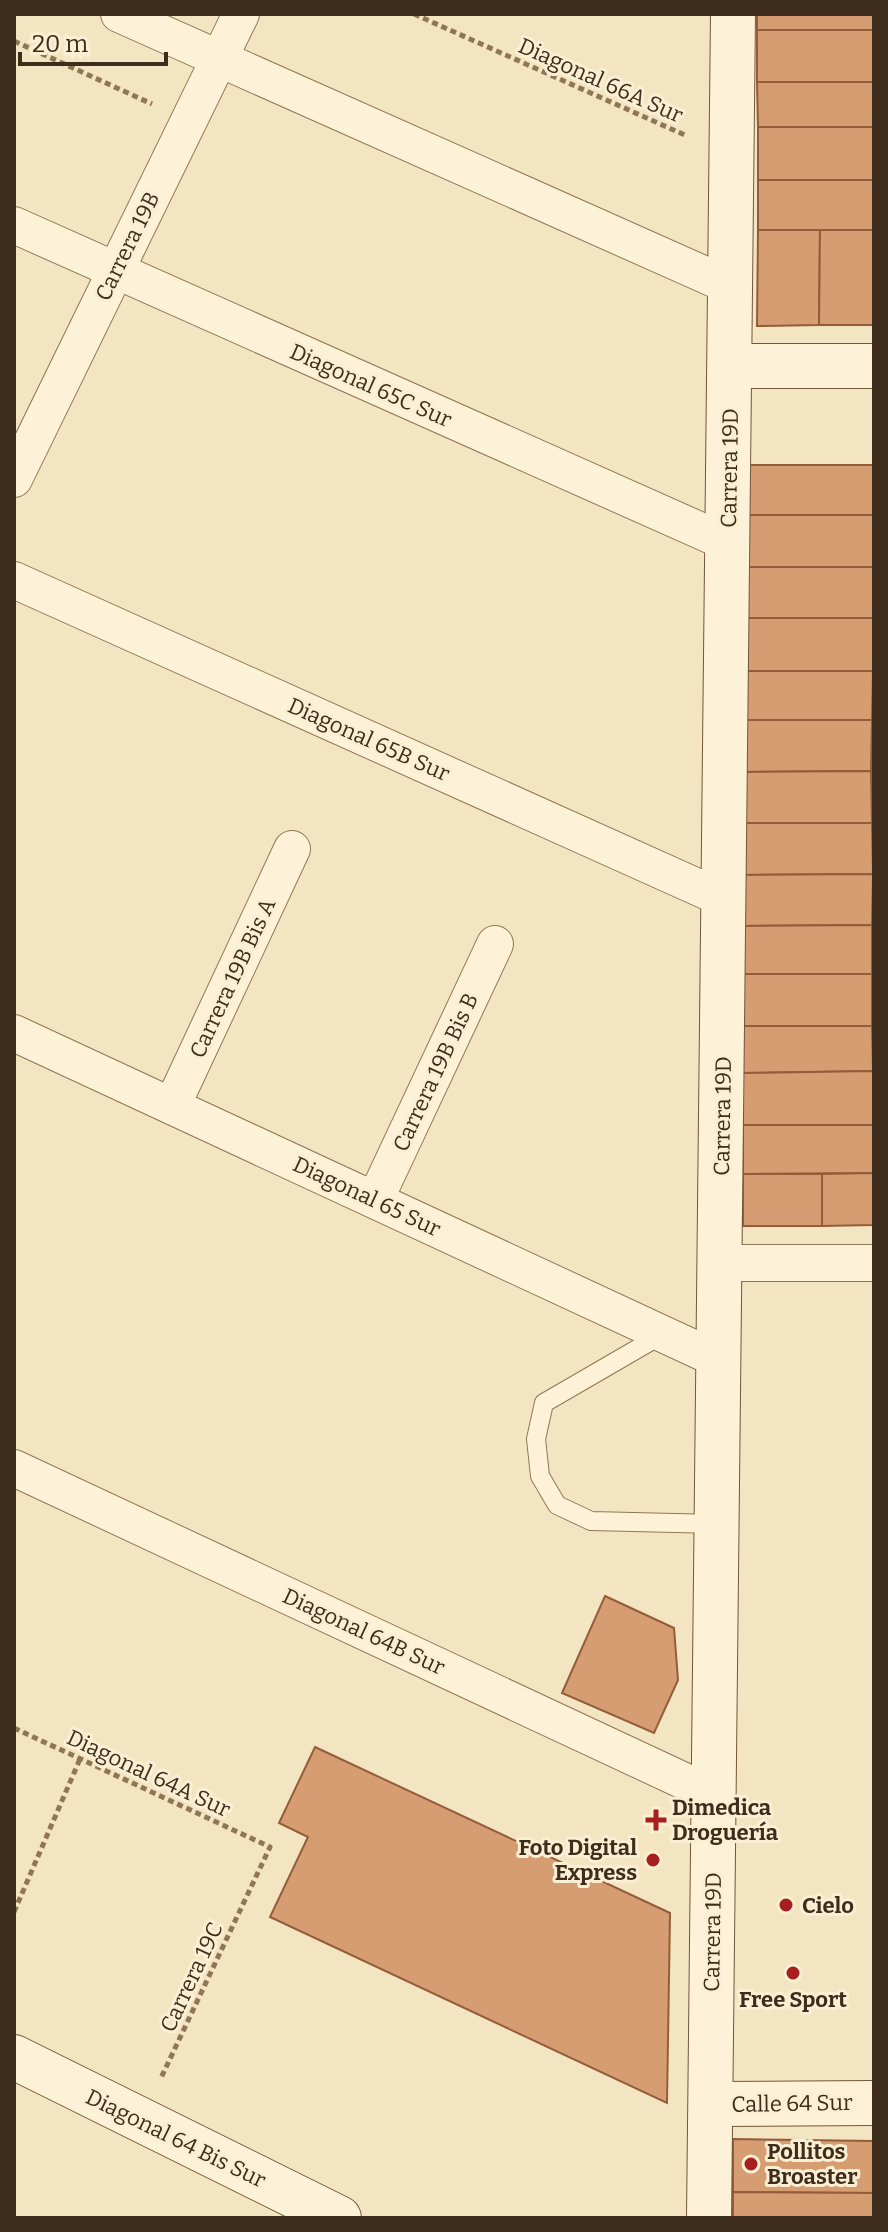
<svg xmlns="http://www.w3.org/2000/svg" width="888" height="2232" font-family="Bitter,serif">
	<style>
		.building { fill: #d69d73; stroke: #935d39; stroke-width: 2 }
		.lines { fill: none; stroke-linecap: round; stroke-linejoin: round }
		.lane-casing { stroke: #907656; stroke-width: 20 }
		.street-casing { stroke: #907656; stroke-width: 38 }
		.secondary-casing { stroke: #725639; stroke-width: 46 }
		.path { stroke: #907656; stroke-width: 5; stroke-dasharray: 6 4; stroke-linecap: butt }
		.lane { stroke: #fdf2d7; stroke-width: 18 }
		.street { stroke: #fdf2d7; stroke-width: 36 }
		.secondary { stroke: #fdf2d7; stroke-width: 44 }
		.poi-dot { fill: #a71f1e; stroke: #faefd3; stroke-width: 3 }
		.labels { text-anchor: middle; stroke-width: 6; stroke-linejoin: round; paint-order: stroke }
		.street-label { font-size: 22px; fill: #3e2d1c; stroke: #faefd3 }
		.poi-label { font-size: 22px; font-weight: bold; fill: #3e2d1c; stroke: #faefd3; text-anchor: start }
	</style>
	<rect width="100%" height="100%" fill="#f4e5c2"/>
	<g class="building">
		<rect x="757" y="14" width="117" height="16"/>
		<rect x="757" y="30" width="117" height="52"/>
		<path d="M 757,82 L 874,82 L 874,127 L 758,127 Z"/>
		<rect x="758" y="127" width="116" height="53"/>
		<rect x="758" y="180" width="116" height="50"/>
		<path d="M 758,230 L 820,230 L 819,325 L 757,326 Z"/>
		<path d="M 820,230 L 874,230 L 874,325 L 819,325 Z"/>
		<rect x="748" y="465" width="126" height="50"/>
		<path d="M 748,515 L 874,515 L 873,567 L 747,567 Z"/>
		<path d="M 747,567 L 873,567 L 873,618 L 746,618 Z"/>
		<rect x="746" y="618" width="127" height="53"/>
		<path d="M 746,671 L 873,671 L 872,720 L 746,720 Z"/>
		<path d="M 746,720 L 872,720 L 871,771 L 746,772 Z"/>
		<path d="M 871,771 L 872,823 L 745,823 L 746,772 Z"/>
		<path d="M 745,823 L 872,823 L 873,874 L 742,875 Z"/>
		<path d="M 873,874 L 872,925 L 743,926 L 742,875 Z"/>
		<path d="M 872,925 L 872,974 L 742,974 L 743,926 Z"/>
		<rect x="742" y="974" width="130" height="52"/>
		<path d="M 742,1026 L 872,1026 L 873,1071 L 742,1073 Z"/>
		<path d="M 873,1071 L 873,1125 L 743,1125 L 742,1073 Z"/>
		<path d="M 743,1125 L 873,1125 L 873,1173 L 743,1174 Z"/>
		<path d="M 873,1173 L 873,1225 L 822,1226 L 822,1174 Z"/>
		<rect x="743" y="1174" width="79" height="52"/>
		<path d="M 605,1596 L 674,1628 L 678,1680 L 654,1733 L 562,1693 Z"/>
		<path d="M 315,1747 L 670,1913 L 667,2103 L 270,1917 L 308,1837 L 279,1823 Z"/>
		<path d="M 733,2139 L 874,2141 L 874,2193 L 733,2192 Z"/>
		<path d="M 733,2192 L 874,2193 L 874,2218 L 733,2218 Z"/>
	</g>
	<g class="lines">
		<defs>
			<path id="lane" d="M 663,1334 L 544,1403 L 536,1439 L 540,1476 L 557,1505 L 591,1521 L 717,1524"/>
			<g id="street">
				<path d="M 119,14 L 730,286"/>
				<path d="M 14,225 L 728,543"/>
				<path d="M 14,479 L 241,14"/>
				<path d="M 14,580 L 724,899"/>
				<path d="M 14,1033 L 719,1360"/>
				<path d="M 172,1106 L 292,849"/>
				<path d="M 375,1200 L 495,944"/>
				<path d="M 720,1263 L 874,1263"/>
				<path d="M 14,1468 L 714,1795"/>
			</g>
			<g id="secondary">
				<path d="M 730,366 L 874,366"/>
				<path d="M 14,2057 L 339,2218"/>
				<path d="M 711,2104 L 874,2103"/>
				<path d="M 709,2218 L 733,14"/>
			</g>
		</defs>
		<use href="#lane" class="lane-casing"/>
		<use href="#street" class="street-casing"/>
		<use href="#secondary" class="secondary-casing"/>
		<g class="path">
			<path d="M 414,14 L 687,136"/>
			<path d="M 14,41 L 152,104"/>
			<path d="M 14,1728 L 270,1847 L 160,2080"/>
			<path d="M 14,1912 L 80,1759"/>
		</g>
		<use href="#lane" class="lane"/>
		<use href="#street" class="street"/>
		<use href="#secondary" class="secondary"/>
	</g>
	<g class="poi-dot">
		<path d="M652 1808h8v8h8v8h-8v8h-8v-8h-8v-8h8z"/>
		<circle cx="653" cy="1860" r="8"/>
		<circle cx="786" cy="1905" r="8"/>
		<circle cx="793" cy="1973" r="8"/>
		<circle cx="751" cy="2164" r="8"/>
	</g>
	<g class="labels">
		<g class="street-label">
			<text transform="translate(601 80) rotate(24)" y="8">Diagonal 66A Sur</text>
			<text transform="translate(127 246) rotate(-64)" y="8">Carrera 19B</text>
			<text transform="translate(371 385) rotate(24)" y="8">Diagonal 65C Sur</text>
			<text transform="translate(729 468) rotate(-89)" y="8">Carrera 19D</text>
			<text transform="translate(369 739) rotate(24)" y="8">Diagonal 65B Sur</text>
			<text transform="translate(232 978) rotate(-65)" y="8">Carrera 19B Bis A</text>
			<text transform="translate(435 1072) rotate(-65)" y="8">Carrera 19B Bis B</text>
			<text transform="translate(722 1116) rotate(-89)" y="8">Carrera 19D</text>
			<text transform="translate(367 1196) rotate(25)" y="8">Diagonal 65 Sur</text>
			<text transform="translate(364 1631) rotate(25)" y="8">Diagonal 64B Sur</text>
			<text transform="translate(149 1773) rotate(25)" y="8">Diagonal 64A Sur</text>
			<text transform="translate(712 1932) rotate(-89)" y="8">Carrera 19D</text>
			<text transform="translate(191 1977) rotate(-65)" y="8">Carrera 19C</text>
			<text transform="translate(792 2103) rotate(-1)" y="8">Calle 64 Sur</text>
			<text transform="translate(176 2138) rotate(26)" y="8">Diagonal 64 Bis Sur</text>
		</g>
		<g class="poi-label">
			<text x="672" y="1815">Dimedica<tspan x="672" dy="25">Droguería</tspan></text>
			<text x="637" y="1855" text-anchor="end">Foto Digital<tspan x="637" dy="25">Express</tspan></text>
			<text x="802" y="1913">Cielo</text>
			<text x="793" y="2007" text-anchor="middle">Free Sport</text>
			<text x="767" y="2159">Pollitos<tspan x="767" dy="25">Broaster</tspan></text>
		</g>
	</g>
	<rect width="888" height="2232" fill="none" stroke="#3e2d1c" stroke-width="32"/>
	<path d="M20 52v12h146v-12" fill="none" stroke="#3e2d1c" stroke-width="4"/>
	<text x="32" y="52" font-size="24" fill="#3e2d1c" stroke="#faefd3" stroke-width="6" paint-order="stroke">20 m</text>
</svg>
